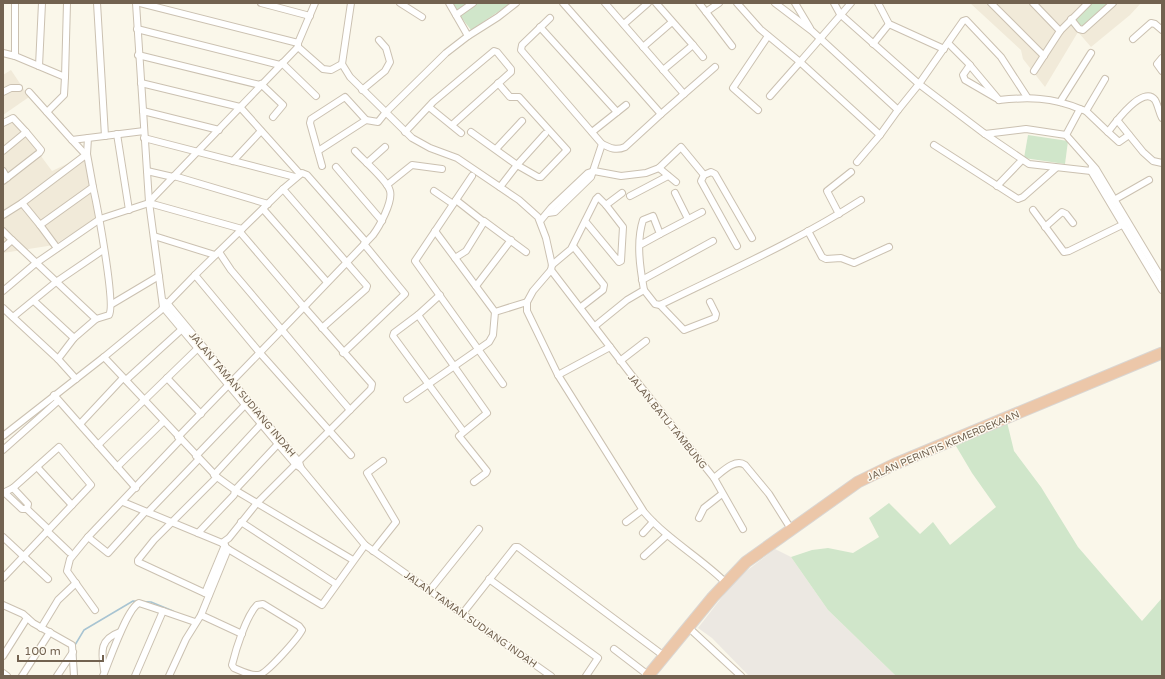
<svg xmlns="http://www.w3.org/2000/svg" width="1165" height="679" font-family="'Varela Round',sans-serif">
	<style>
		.residential { fill: #f1ead9 }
		.industrial { fill: #ece8e2 }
		.green { fill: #d0e6ca }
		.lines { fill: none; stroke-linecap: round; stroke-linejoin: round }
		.stream { stroke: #a8c4d2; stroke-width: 1.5 }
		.street-casing { stroke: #cbc1b1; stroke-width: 8 }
		.highway-casing { stroke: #dad6d2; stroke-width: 13 }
		.street { stroke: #fff; stroke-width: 6 }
		.highway { stroke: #ecc7a9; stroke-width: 11 }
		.labels { text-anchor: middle; stroke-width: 3; stroke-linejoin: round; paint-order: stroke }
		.street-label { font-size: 10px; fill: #726250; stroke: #fdfaf0 }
	</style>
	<rect width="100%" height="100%" fill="#faf7ea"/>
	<g class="residential">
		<path d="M 970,3 L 1141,3 L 1130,15 L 1091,47 L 1078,32 L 1045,87 L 1023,59 L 1021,50 Z"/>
		<path d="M 11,70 L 29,97 L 3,115 L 3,75 Z"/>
		<path d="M 12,117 L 52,171 L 86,155 L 97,218 L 54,245 L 3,253 L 3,125 Z"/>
	</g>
	<path class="industrial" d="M 775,549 L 791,557 L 828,610 L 896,676 L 749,676 L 712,638 L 698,628 L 736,579 Z"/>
	<g class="green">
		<path d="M 450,3 L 511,3 L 471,30 Z"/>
		<path d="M 1089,3 L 1111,3 L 1081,29 L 1072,19 Z"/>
		<path d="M 1028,135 L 1068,141 L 1065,164 L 1024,158 Z"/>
		<path d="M 1007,422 L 1014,451 L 1041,487 L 1078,547 L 1142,621 L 1162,598 L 1162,676 L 896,676 L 828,610 L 791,557 L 812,550 L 828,548 L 853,553 L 879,537 L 869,518 L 889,503 L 920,534 L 933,522 L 950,545 L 996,507 L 972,473 L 956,446 Z"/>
	</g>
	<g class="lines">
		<path class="stream" d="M 77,676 L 75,645 L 84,630 L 133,601 L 151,602 L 173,611"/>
		<defs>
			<g id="street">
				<path d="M 97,3 L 105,136"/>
				<path d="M 136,3 L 149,202 L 163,307 L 278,444 L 296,465 L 301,468"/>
				<path d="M 140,3 L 298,43"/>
				<path d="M 261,3 L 310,16"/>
				<path d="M 351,3 L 342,64 L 350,77 L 412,138 L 430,148 L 457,158 L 519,200 L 538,217 L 546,238 L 552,265 L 551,270 L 533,291 L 527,302 L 527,311 L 558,375 L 644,512 C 668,540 701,558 726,583"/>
				<path d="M 400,3 L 422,17"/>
				<path d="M 449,3 L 468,36"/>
				<path d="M 563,3 L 661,114"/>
				<path d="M 605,3 L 684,94"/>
				<path d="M 656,3 L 693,45 L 663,70"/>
				<path d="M 699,3 L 706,12"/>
				<path d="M 719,3 L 706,12 L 732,46"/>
				<path d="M 737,3 L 760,29 L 800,62 L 851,3"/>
				<path d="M 775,3 L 812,31 L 898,110 L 919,84 L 985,134 L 1026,129 L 1066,135 L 1096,169 L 1162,279"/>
				<path d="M 795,3 L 810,28"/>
				<path d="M 834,3 L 840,14 L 919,84 L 963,21 L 966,20 L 1001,57 L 1027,97"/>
				<path d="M 878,3 L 889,24 L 944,49"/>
				<path d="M 991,3 L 1044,56"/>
				<path d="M 1033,3 L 1060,31"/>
				<path d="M 456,15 L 473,3"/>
				<path d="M 1071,19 L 1079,29 L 1083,30 L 1113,3"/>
				<path d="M 624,24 L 648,3"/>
				<path d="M 540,27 L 617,112"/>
				<path d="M 137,29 L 280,65"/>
				<path d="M 1133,39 L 1151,23 L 1155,24 L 1162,30"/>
				<path d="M 948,43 L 968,63 L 999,100"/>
				<path d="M 873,44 L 889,24"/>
				<path d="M 693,45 L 703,57"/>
				<path d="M 298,47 L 323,69 L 331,70 L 342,64"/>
				<path d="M 643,47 L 672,22"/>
				<path d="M 3,53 L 15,56 L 65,77 L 64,95 L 47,112"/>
				<path d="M 138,55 L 260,85"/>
				<path d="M 15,56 L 15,3"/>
				<path d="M 1162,58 L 1157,64 L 1162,71"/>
				<path d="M 282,63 L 316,96"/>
				<path d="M 970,65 L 963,75 L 965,80 L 996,98"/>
				<path d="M 39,66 L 42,3"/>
				<path d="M 1034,71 L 1060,31 L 1088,3"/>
				<path d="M 65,77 L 67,3"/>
				<path d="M 141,83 L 240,107 L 300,174"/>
				<path d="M 261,84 L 283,105 L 273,117"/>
				<path d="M 362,90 L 385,71 L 390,62 L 386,48 L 379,40"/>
				<path d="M 3,92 L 11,88 L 19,88"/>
				<path d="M 29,92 L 72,140 L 88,138"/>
				<path d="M 770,96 L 800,62 L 880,135 L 898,110"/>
				<path d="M 999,100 C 1028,97 1052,97 1080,109"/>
				<path d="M 1060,102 L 1091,53"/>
				<path d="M 429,107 L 461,133"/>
				<path d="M 758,110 L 733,88 L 768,36"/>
				<path d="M 143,111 L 219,130"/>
				<path d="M 1086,111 L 1108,132 C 1114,124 1143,84 1155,100 C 1158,105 1159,112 1162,118"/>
				<path d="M 1117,120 L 1143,152 L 1153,161 L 1162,163"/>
				<path d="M 3,123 L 13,118 L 26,132"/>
				<path d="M 405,132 L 433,102 L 494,51 L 497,52 L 511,69 L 511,72 L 452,125"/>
				<path d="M 471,132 L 517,165 L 538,177 L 541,177 L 567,150 L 519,97 L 510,97 L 498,83"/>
				<path d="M 592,132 L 626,105"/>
				<path d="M 1108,132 L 1119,142 L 1129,135"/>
				<path d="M 117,134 L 129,210"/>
				<path d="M 985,134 L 1029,164 L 1091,171 L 1094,170"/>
				<path d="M 1066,135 L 1080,109 L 1086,111 L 1105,79"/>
				<path d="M 144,138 L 295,177"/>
				<path d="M 72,140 L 86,155"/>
				<path d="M 602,144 C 610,148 616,151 625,147 L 661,114 L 715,67"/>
				<path d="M 934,145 L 1018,199 L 1023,197 L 1056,168"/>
				<path d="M 496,149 L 522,121"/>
				<path d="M 3,151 L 26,132 L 41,150 L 39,153 L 3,181"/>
				<path d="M 318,151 L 366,120"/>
				<path d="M 233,161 L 261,131"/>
				<path d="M 857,162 L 880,135"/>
				<path d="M 367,163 L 385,147"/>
				<path d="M 322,166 L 310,123 L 311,119 L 345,97 L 366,120 L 378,122 L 386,112 L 446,53 L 468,36 L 498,17 L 516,3"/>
				<path d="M 1092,166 L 1091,171 L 1162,290"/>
				<path d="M 336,167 L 382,221"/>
				<path d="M 659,168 L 676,182"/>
				<path d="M 3,171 L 7,178"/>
				<path d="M 147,171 L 173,177"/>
				<path d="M 174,176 L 268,204"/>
				<path d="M 472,176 L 415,261 L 503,384"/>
				<path d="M 387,185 L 412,165 L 442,169"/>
				<path d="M 997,186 L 1022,160"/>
				<path d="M 500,187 L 517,165 L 545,134"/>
				<path d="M 283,189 L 367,286 L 366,289 L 322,328"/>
				<path d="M 434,191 L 453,204"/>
				<path d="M 675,193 L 688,219"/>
				<path d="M 630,196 L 668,176"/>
				<path d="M 1114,200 L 1149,180"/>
				<path d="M 149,202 L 298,47 L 298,43 L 315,3"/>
				<path d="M 22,203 L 40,225 L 93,187 L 87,154"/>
				<path d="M 606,205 L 622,193"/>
				<path d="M 263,209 L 327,282"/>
				<path d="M 1033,210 L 1064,252 L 1069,251 L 1124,224"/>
				<path d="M 548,213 L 555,212 L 591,177 L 602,144 L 521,50 L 522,45 L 550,18"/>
				<path d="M 839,214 L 827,191 L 851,172"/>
				<path d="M 3,215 L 22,203 L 87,154 L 88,138 L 144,131"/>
				<path d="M 541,220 L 551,208 L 588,173 L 594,171 L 621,176 L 646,173 L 659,168 L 681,147 L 704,175"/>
				<path d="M 484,221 L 526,252"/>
				<path d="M 40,225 L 57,248"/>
				<path d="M 1045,227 L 1062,212 L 1066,214 L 1073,223"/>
				<path d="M 3,231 L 12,240 L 3,248"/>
				<path d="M 435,231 L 495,312"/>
				<path d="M 808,231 L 822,257 L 826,259 L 841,258 L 854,263 L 889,247"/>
				<path d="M 240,232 L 304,307 L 373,235 C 379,227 393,202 390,191 C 388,181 363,160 355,151"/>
				<path d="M 660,234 L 702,212"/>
				<path d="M 154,236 L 215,255"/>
				<path d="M 12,240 L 96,319 L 109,315 C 116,305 97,205 93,187"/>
				<path d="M 573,246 L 604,285 L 603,290 L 581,307"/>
				<path d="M 737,246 L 701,181 L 704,175 L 711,172 L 715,174 L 752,238"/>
				<path d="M 219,252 L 231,270 L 350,410"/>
				<path d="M 455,258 L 466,251 L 484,222 L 456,200"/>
				<path d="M 552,265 L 571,249 L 596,199 L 598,197 L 606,205 L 623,227 L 621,261 L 619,262 L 585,221"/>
				<path d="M 551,270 L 630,373 L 714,478 C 722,472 735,458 745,465 L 769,494 L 791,529"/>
				<path d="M 195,275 L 283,189 L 302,173 L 307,175 L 366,242"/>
				<path d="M 642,280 L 713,241"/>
				<path d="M 476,286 L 511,240"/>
				<path d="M 644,290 L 655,304 L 660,305 C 727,272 797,241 861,200"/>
				<path d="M 3,291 L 36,263 L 100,219 L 149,203 L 242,229"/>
				<path d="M 440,295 L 418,315 L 487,413 L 459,436 L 487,471 L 486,473 L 474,482"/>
				<path d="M 34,301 L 74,338"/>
				<path d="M 163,301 L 167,303 L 299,462 L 301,468 L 365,545 L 551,676"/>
				<path d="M 112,304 L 159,276"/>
				<path d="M 660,305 L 684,330 L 715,318 L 716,314 L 710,302"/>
				<path d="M 3,308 L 58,359"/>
				<path d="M 418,315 L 394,333 L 393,336 L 463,431"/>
				<path d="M 13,317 L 56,282 L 103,250"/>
				<path d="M 595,326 L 627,300 L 644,290 C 640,268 636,242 643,220 L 653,216 L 660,234 L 640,245"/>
				<path d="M 343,353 L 405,294 L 364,244"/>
				<path d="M 620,361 L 646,341"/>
				<path d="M 558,375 L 610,347"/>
				<path d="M 167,378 L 201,414"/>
				<path d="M 76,379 L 58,359 L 74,338 L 96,319"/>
				<path d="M 126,380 L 181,330"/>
				<path d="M 54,395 L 136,488"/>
				<path d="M 407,399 L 489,342 L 493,335 L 495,312 L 527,302"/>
				<path d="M 80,424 L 123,378"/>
				<path d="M 3,436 L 104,357"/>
				<path d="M 178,437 L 304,307 L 372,384 L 371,389 L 257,503 L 229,538 L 222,543"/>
				<path d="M 98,445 L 197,349"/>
				<path d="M 3,450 L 58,401"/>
				<path d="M 351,455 L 260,353 L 195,275 L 160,311 L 104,357 L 217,477 L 235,490 L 353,560"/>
				<path d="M 196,456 L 245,405"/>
				<path d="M 37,467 L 72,505"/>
				<path d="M 117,467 L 163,422"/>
				<path d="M 214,475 L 261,424"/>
				<path d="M 714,478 L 743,529"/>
				<path d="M 13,488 L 28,504 L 27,509 L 48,529"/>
				<path d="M 3,493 L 13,488 L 59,447 L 91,485 L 3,578"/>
				<path d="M 5,493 L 22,509 L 27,509"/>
				<path d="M 123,502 L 222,543 L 228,549 L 322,605 L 365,545"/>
				<path d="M 148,512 L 199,459"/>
				<path d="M 699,518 L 704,508 L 722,494"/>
				<path d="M 241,522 L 336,584"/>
				<path d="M 626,522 L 642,510"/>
				<path d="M 47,531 L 69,552"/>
				<path d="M 198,533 L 234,495 L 235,490 L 278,444"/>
				<path d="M 643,533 L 653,522"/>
				<path d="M 3,537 L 48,579"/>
				<path d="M 88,537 L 108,553 L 145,512"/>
				<path d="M 373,551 L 396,522 L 367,473 L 383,461"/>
				<path d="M 644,556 L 667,535"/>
				<path d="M 489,579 L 598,658 L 586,676"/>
				<path d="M 430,590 L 479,529"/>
				<path d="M 205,593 L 225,545"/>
				<path d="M 209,595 L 138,562 L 138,560 L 154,540 L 217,477"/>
				<path d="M 263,604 L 299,626 L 302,630 C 298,638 266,675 258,675 C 251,676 241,671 234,668 L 232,665 C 236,649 246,616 257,605 Z"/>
				<path d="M 3,605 L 23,614 L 33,623 L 72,645 L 74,676"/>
				<path d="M 95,610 L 67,571 L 70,559 L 88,537 L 181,439"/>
				<path d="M 463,613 L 515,547 L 518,547 L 664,656"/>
				<path d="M 201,615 L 242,634"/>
				<path d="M 688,627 L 741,676"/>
				<path d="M 41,628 L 58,600 L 76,583"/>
				<path d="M 614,649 L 648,675"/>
				<path d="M 3,656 L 27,618"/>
				<path d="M 104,670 C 101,651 100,639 120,632"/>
				<path d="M 3,673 L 7,676"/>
				<path d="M 22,676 L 50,632"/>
				<path d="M 57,676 L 73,652"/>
				<path d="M 103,676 C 109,662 127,608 139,603 L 163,611"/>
				<path d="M 135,676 L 163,611 L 195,622"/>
				<path d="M 169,676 L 186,639 L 201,615 L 228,549"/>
			</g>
			<path id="highway" d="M 648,676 L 713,597 L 746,562 L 858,482 L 895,464 L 1162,353"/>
		</defs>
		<use href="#street" class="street-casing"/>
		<use href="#highway" class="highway-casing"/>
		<use href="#street" class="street"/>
		<use href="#highway" class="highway"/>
	</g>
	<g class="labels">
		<g class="street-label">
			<text transform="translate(243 394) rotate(50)" y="4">JALAN TAMAN SUDIANG INDAH</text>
			<text transform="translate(668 421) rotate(51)" y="4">JALAN BATU TAMBUNG</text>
			<text transform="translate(943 445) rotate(-23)" y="4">JALAN PERINTIS KEMERDEKAAN</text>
			<text transform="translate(471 619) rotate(35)" y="4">JALAN TAMAN SUDIANG INDAH</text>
		</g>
	</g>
	<rect width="1165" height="679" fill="none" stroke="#726250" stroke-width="8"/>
	<path d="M18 655v6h85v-6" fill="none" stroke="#726250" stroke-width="2"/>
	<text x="24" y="655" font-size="12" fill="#726250" stroke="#fdfaf0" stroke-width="3" paint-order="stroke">100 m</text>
</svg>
